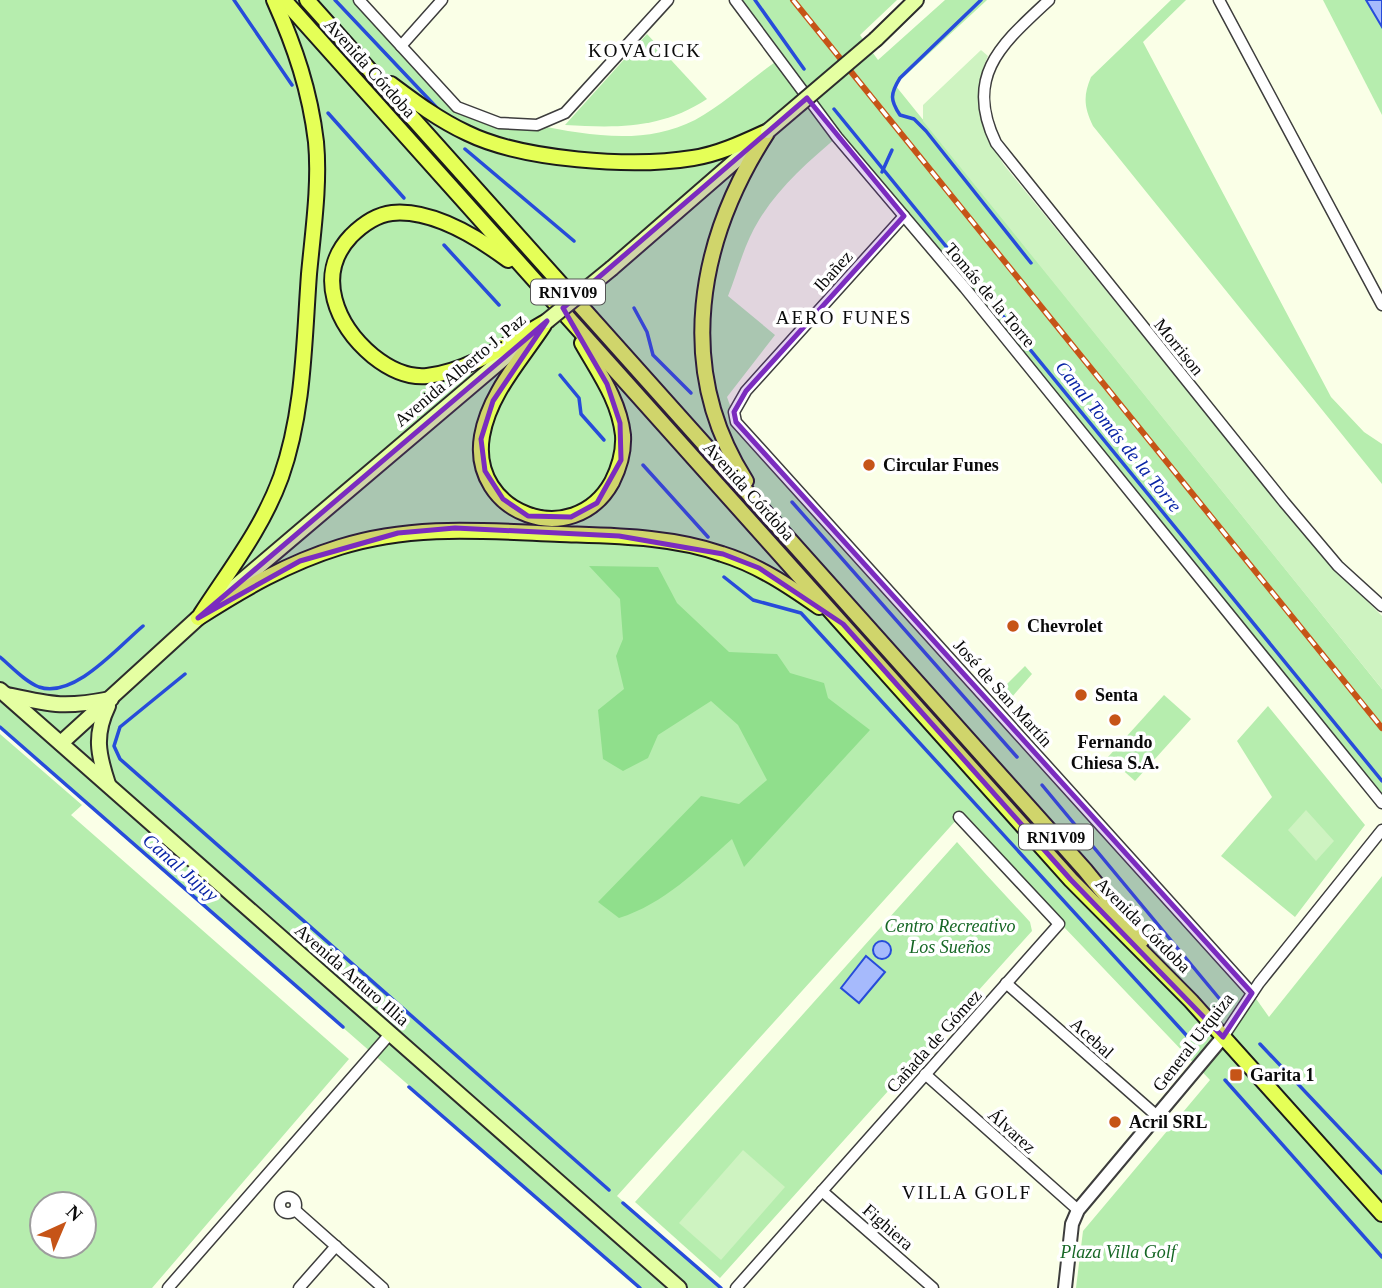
<svg xmlns="http://www.w3.org/2000/svg" width="1382" height="1288" font-family="'Times New Roman',serif">
	<style>
		.green { fill: #b6edae; fill-rule: evenodd }
		.forest { fill: #90df8c }
		.pitch { fill: #cef3c1 }
		.water { fill: #a6bafc; stroke: #274cda; stroke-width: 2 }
		.lines { fill: none; stroke-linecap: round; stroke-linejoin: round }
		.stream { stroke: #274cda; stroke-width: 3.5 }
		.minor-casing { stroke: #3d3d3d; stroke-width: 13 }
		.tertiary-casing { stroke: #3d3d3d; stroke-width: 16 }
		.secondary-casing { stroke: #2c2c2c; stroke-width: 18 }
		.primary-casing { stroke: #1b1b1b; stroke-width: 18 }
		.minor { stroke: #fff; stroke-width: 10 }
		.tertiary { stroke: #fff; stroke-width: 12 }
		.secondary { stroke: #e5ffa2; stroke-width: 14 }
		.primary { stroke: #e5ff57; stroke-width: 14 }
		.rail-casing { stroke: #c65417; stroke-width: 6 }
		.rail { stroke: #fff; stroke-width: 3.5; stroke-dasharray: 10; stroke-linecap: butt }
		.secondary-bridge-casing { stroke: #2c2c2c; stroke-width: 18; stroke-linecap: butt }
		.secondary-bridge { stroke: #e5ffa2; stroke-width: 14 }
		.marked { fill: #7b2cbf; fill-opacity: 0.2; stroke: #7b2cbf; stroke-width: 5; stroke-linejoin: round }
		.poi-dot { fill: #c65417; stroke: #fff; stroke-width: 2.5 }
		.labels { text-anchor: middle; stroke-width: 7; stroke-linejoin: round; paint-order: stroke }
		.shield { fill: #fff; stroke: #545454; stroke-width: 2 }
		.shield-label { font-size: 16px; font-weight: bold; fill: #0a0a0a }
		.street-label { font-size: 18px; fill: #0a0a0a; stroke: #fff }
		.poi-label { font-size: 18px; font-weight: bold; fill: #0a0a0a; stroke: #fff; text-anchor: start }
		.park-label { font-size: 18px; font-style: italic; fill: #166725; stroke: #fff }
		.neighbourhood-label { font-size: 19px; letter-spacing: 2px; fill: #0a0a0a; stroke: #fff }
		.water-label { font-size: 19px; font-style: italic; fill: #0a24a6; stroke: #fff }
	</style>
	<rect width="100%" height="100%" fill="#faffe7"/>
	<g class="green">
		<path d="M 0,0 L 359,0 L 458,107 C 483,119 508,119 536,125 C 588,135 644,146 695,120 C 724,104 751,79 778,60 L 735,0 L 897,0 L 860,35 L 878,60 L 945,0 L 987,0 L 895,85 L 1382,689 L 1382,803 L 837,137 C 808,162 779,187 759,220 C 744,244 738,271 728,296 L 775,335 L 727,397 L 736,422 L 1252,993 L 1269,1017 L 1382,876 L 1382,1288 L 1076,1288 L 1083,1231 L 1210,1080 L 959,817 L 617,1196 L 721,1288 L 640,1288 L 0,727 Z"/>
		<path d="M 1171,0 L 1186,0 L 1143,42 L 1331,397 L 1364,432 L 1382,444 L 1382,484 L 1093,126 C 1084,107 1083,96 1091,77 Z"/>
		<path d="M 1323,0 L 1366,0 L 1382,27 L 1382,115 Z"/>
		<path d="M 647,34 L 707,99 C 661,129 618,128 565,125 Z"/>
		<path d="M 1025,666 L 1032,674 L 1005,705 L 996,695 Z"/>
		<path d="M 1164,695 L 1191,719 L 1135,781 L 1108,757 Z"/>
		<path d="M 1268,706 L 1365,825 L 1295,917 L 1221,856 L 1272,797 L 1237,741 Z"/>
		<path d="M 0,734 L 82,805 L 71,815 L 349,1059 L 152,1288 L 0,1288 ZM 84,1204 L 84,1246 L 42,1246 L 42,1204 Z"/>
		<path d="M 957,842 C 980,868 1005,895 1030,922 L 1032,931 L 720,1278 L 635,1202 Z"/>
	</g>
	<path class="forest" d="M 589,566 L 658,567 L 677,603 L 729,652 L 777,654 L 790,673 L 824,683 L 828,698 L 870,730 L 744,867 L 732,839 C 697,870 664,904 619,918 L 598,902 L 701,796 L 739,804 L 767,780 L 738,725 L 711,701 L 658,735 L 648,758 L 623,771 L 603,759 L 598,710 L 624,689 L 616,656 L 623,639 L 620,599 Z"/>
	<g class="pitch">
		<path d="M 981,50 L 988,56 C 969,99 980,126 1004,165 L 1317,550 L 1382,616 L 1382,689 L 923,121 L 923,105 Z"/>
		<path d="M 1306,810 L 1334,841 L 1316,861 L 1288,830 Z"/>
		<path d="M 743,1150 L 785,1187 L 721,1260 L 679,1223 Z"/>
	</g>
	<g class="water">
		<path d="M 1366,0 L 1382,0 L 1382,27 Z"/>
		<circle cx="882" cy="950" r="9"/>
		<path d="M 866,956 L 885,972 L 859,1003 L 841,988 Z"/>
	</g>
	<g class="lines">
		<g class="stream">
			<path d="M 234,0 L 292,85"/>
			<path d="M 335,0 L 438,109"/>
			<path d="M 755,0 L 804,69"/>
			<path d="M 981,0 L 900,78 C 890,94 890,100 900,115 L 914,119 L 926,131 L 1031,263"/>
			<path d="M 834,109 L 1382,781"/>
			<path d="M 328,113 L 404,198"/>
			<path d="M 465,149 L 574,241"/>
			<path d="M 882,172 L 892,150"/>
			<path d="M 444,245 L 499,305"/>
			<path d="M 634,308 L 647,332 L 653,355 L 691,393"/>
			<path d="M 560,375 L 579,398 L 581,414 L 604,440"/>
			<path d="M 643,465 L 708,537"/>
			<path d="M 792,502 L 1017,757"/>
			<path d="M 724,577 L 753,600 L 801,613 L 1188,1037"/>
			<path d="M 0,657 C 12,667 24,681 39,687 C 74,699 118,647 143,626"/>
			<path d="M 185,674 L 120,727 L 114,746 L 120,759 L 609,1190"/>
			<path d="M 0,727 L 343,1027"/>
			<path d="M 1042,785 L 1223,1003"/>
			<path d="M 1260,1044 L 1382,1173"/>
			<path d="M 1225,1080 L 1382,1257"/>
			<path d="M 409,1087 L 640,1288"/>
			<path d="M 623,1203 L 721,1288"/>
		</g>
		<defs>
			<g id="minor">
				<path d="M 359,0 L 457,107 L 499,123 L 537,125 L 565,113 L 668,0"/>
				<path d="M 735,0 L 837,137 L 965,288 L 1382,803"/>
				<path d="M 1049,0 C 1003,43 963,75 996,143 L 1284,502 L 1338,566 L 1382,606"/>
				<path d="M 1219,0 L 1382,305"/>
				<path d="M 401,46 L 442,0"/>
				<path d="M 904,216 L 746,391 L 734,412 L 736,422 L 1252,993"/>
				<path d="M 1006,983 L 1157,1116"/>
				<path d="M 1223,1037 L 1259,983 L 1382,830"/>
				<path d="M 925,1074 L 1078,1210"/>
				<path d="M 822,1191 L 933,1288"/>
				<circle cx="288" cy="1205" r="8"/>
				<path d="M 295,1210 L 383,1288"/>
				<path d="M 168,1288 L 390,1034"/>
				<path d="M 299,1288 L 336,1246"/>
				<path d="M 736,1288 L 1059,924 L 959,817"/>
			</g>
			<path id="tertiary" d="M 1065,1288 L 1072,1224 L 1078,1210 L 1223,1037"/>
			<g id="secondary">
				<path d="M 876,39 L 916,0"/>
				<path d="M 612,268 L 765,135"/>
				<path d="M 0,690 L 679,1288"/>
				<path d="M 7,695 C 53,705 64,708 111,699"/>
				<path d="M 61,743 L 198,618 L 530,336"/>
				<path d="M 108,784 C 98,754 94,735 108,706"/>
			</g>
			<g id="primary">
				<path d="M 284,0 L 1071,880 L 1191,1001 L 1382,1214"/>
				<path d="M 307,0 L 1085,870 L 1142,940"/>
				<path d="M 391,84 C 415,102 439,120 467,133 C 522,160 632,168 693,158 C 719,154 744,142 768,131"/>
				<path d="M 508,260 C 477,237 432,209 392,213 C 375,215 362,225 351,236 C 314,275 337,326 373,356 C 388,368 406,378 427,376 C 470,371 510,342 547,321"/>
				<path d="M 544,325 C 521,360 489,394 482,436 C 469,514 573,552 612,482 C 619,468 624,451 623,435 C 619,400 599,373 582,343"/>
				<path d="M 746,481 C 674,368 698,240 767,133"/>
				<path d="M 201,614 C 230,569 262,529 281,477 C 304,412 304,342 309,274 C 313,231 320,184 316,142 C 310,91 295,47 274,0"/>
				<path d="M 198,618 C 243,589 288,563 340,547 C 413,524 485,531 560,534 C 614,536 671,536 722,554 C 758,565 789,586 819,607"/>
			</g>
		</defs>
		<use href="#minor" class="minor-casing"/>
		<use href="#tertiary" class="tertiary-casing"/>
		<use href="#secondary" class="secondary-casing"/>
		<use href="#primary" class="primary-casing"/>
		<use href="#minor" class="minor"/>
		<use href="#tertiary" class="tertiary"/>
		<use href="#secondary" class="secondary"/>
		<use href="#primary" class="primary"/>
		<defs>
			<path id="rail" d="M 793,0 L 1382,728"/>
		</defs>
		<use href="#rail" class="rail-casing"/>
		<use href="#rail" class="rail"/>
		<defs>
			<g id="secondary-bridge">
				<path d="M 768,131 L 876,39"/>
				<path d="M 547,321 L 612,268"/>
			</g>
		</defs>
		<use href="#secondary-bridge" class="secondary-bridge-casing"/>
		<use href="#secondary-bridge" class="secondary-bridge"/>
	</g>
	<path class="marked" d="M 807,98 L 904,216 L 746,391 L 734,412 L 736,422 L 1252,993 L 1223,1037 L 1071,880 L 843,624 L 759,568 L 723,554 L 619,536 L 455,528 L 398,533 L 300,561 L 198,618 L 547,321 L 493,401 L 481,439 L 485,471 L 503,499 L 528,516 L 571,517 L 597,503 L 621,460 L 620,423 L 607,384 L 563,308 Z"/>
	<g class="poi-dot">
		<circle cx="869" cy="465" r="7"/>
		<circle cx="1013" cy="626" r="7"/>
		<circle cx="1081" cy="695" r="7"/>
		<circle cx="1115" cy="720" r="7"/>
		<rect x="1229" y="1068" width="14" height="14" rx="3.5"/>
		<circle cx="1115" cy="1122" r="7"/>
	</g>
	<g class="labels">
		<g class="shield">
			<rect x="531" y="279.5" width="74" height="25" rx="5"/>
			<rect x="1019" y="824.5" width="74" height="25" rx="5"/>
		</g>
		<g class="shield-label">
			<text x="568" y="298">RN1V09</text>
			<text x="1056" y="843">RN1V09</text>
		</g>
		<g class="street-label">
			<text transform="translate(370 68) rotate(48)" y="6">Avenida Córdoba</text>
			<text transform="translate(833 271) rotate(-48)" y="6">Ibañez</text>
			<text transform="translate(990 295) rotate(50)" y="6">Tomás de la Torre</text>
			<text transform="translate(1179 347) rotate(51)" y="6">Morrison</text>
			<text transform="translate(460 370) rotate(-40)" y="6">Avenida Alberto J. Paz</text>
			<text transform="translate(749 491) rotate(48)" y="6">Avenida Córdoba</text>
			<text transform="translate(1003 693) rotate(48)" y="6">José de San Martín</text>
			<text transform="translate(1143 925) rotate(45)" y="6">Avenida Córdoba</text>
			<text transform="translate(352 975) rotate(41)" y="6">Avenida Arturo Illia</text>
			<text transform="translate(1092 1038) rotate(42)" y="6">Acebal</text>
			<text transform="translate(934 1041) rotate(-48)" y="6">Cañada de Gómez</text>
			<text transform="translate(1193 1042) rotate(-52)" y="6">General Urquiza</text>
			<text transform="translate(1012 1131) rotate(42)" y="6">Álvarez</text>
			<text transform="translate(888 1227) rotate(41)" y="6">Fighiera</text>
		</g>
		<g class="poi-label">
			<text x="883" y="471">Circular Funes</text>
			<text x="1027" y="632">Chevrolet</text>
			<text x="1095" y="701">Senta</text>
			<text x="1115" y="748" text-anchor="middle">Fernando<tspan x="1115" dy="21">Chiesa S.A.</tspan></text>
			<text x="1250" y="1081">Garita 1</text>
			<text x="1129" y="1128">Acril SRL</text>
		</g>
		<g class="park-label">
			<text x="950" y="932">Centro Recreativo<tspan x="950" dy="21">Los Sueños</tspan></text>
			<text x="1118" y="1258">Plaza Villa Golf</text>
		</g>
		<g class="neighbourhood-label">
			<text x="645" y="57">KOVACICK</text>
			<text x="844" y="324">AERO FUNES</text>
			<text x="967" y="1199">VILLA GOLF</text>
		</g>
		<g class="water-label">
			<text transform="translate(1119 436) rotate(51)" y="7">Canal Tomás de la Torre</text>
			<text transform="translate(181 867) rotate(41)" y="7">Canal Jujuy</text>
		</g>
	</g>
	<g transform="translate(63 1225) rotate(44)"><circle r="33" fill="#ffffff" stroke="#9d9d9d" stroke-width="2"/>
	<path d="M0-5L12 26L0 18L-12 26Z" fill="#c65417"/>
	<text y="-10" font-size="19" font-weight="bold" text-anchor="middle" fill="#0a0a0a">N</text>
	</g>
</svg>
